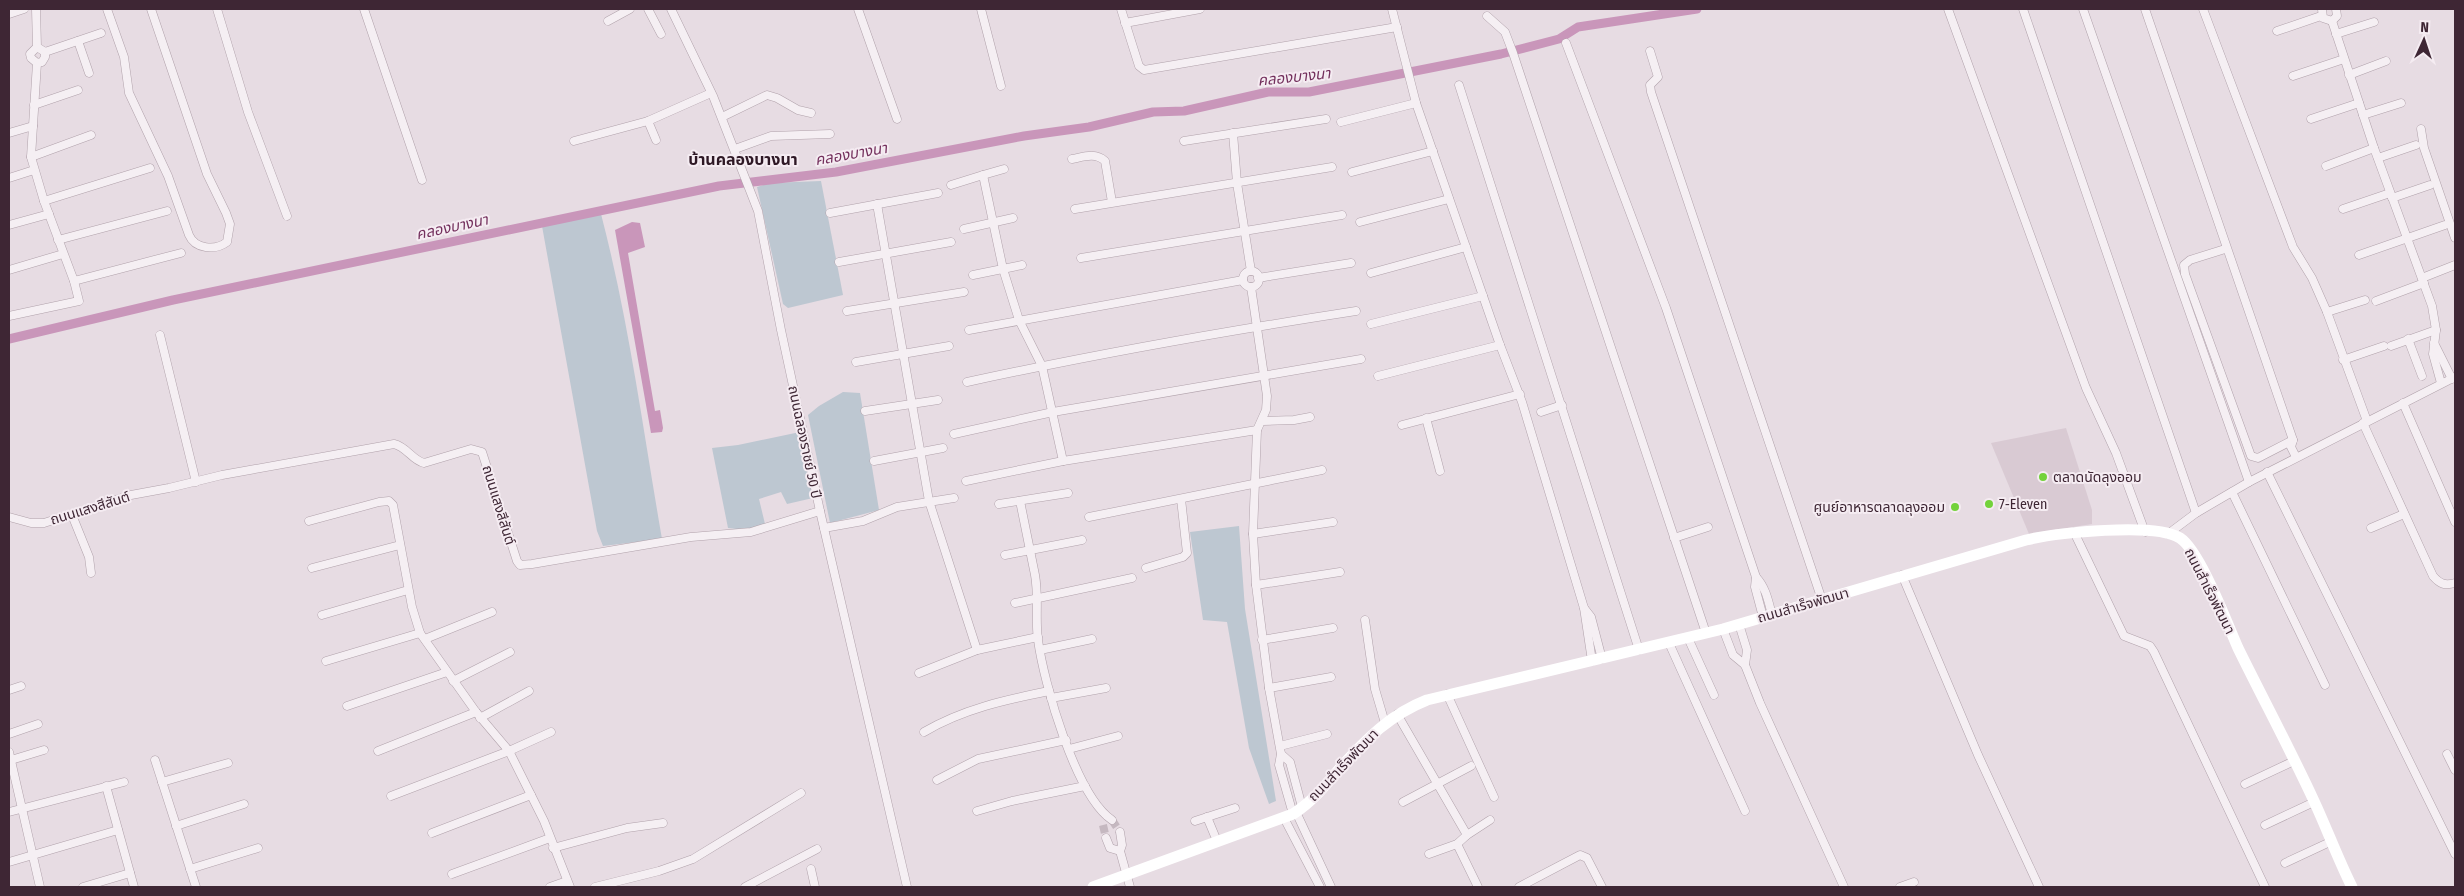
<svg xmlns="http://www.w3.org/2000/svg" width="2464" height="896" font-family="'Fira Sans Condensed','Noto Sans Thai',sans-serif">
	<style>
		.built { fill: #d9cad3 }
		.green { fill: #bdc7d1 }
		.water { fill: #c996ba }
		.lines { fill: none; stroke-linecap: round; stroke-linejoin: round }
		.canal { stroke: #c996ba; stroke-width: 9 }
		.street-tunnel { stroke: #c5b8c0; stroke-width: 8; stroke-dasharray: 8 4; stroke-linecap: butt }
		.street-casing { stroke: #b1a2ab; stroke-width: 9 }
		.street { stroke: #f5eff3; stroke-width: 8 }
		.secondary { stroke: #fff; stroke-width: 11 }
		.poi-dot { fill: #73d23b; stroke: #f5ecf2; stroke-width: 2 }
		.labels { text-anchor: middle; stroke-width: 4; stroke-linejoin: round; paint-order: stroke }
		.street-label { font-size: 14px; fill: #3e2634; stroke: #f5ecf2 }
		.poi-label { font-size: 14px; fill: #3e2634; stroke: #f5ecf2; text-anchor: start }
		.water-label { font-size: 15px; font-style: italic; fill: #732f5c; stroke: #f5ecf2 }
		.quarter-label { font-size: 16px; font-weight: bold; fill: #2e1825; stroke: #f5ecf2 }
	</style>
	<rect width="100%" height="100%" fill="#e7dce3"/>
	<path class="built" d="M 2066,428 L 2092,510 L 2092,524 L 2029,534 L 1991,443 Z"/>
	<g class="green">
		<path d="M 821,181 L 843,295 L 788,308 L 783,304 L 757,187 L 769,183 Z"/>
		<path d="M 601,214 C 629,321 643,430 662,539 L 603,546 L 597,531 L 542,226 Z"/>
		<path d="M 843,392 L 860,393 L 879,510 L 830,523 L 808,415 L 819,406 Z"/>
		<path d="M 800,432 L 813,498 L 787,504 L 781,492 L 759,499 L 765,524 L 745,530 L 728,528 L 712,448 L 738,445 Z"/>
		<path d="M 1239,526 L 1245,609 L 1276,801 L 1269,804 L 1249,748 L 1227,622 L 1203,620 L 1190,532 Z"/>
	</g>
	<path class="water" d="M 632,222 L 640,223 L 645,247 L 628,253 L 655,411 L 660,410 L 663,428 L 662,432 L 651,433 L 615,230 Z"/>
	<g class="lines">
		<path class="canal" d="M 9,339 L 173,300 L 719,186 L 836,172 L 1024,136 L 1089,127 L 1153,112 L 1184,111 L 1268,92 L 1309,92 L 1501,54 L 1559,39 L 1578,27 L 1697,9"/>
		<g class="street-tunnel">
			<path d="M 1112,820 L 1120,832"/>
			<path d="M 1103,825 L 1106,838"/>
		</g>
		<defs>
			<g id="street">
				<path d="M 36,9 L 37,47 L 30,54 L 31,58 L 37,63 L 42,62 L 45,57 L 45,52 L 37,47"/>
				<path d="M 107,9 L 124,57 L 129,93 L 168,176 L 189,235 C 195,249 215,251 227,242 L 230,224 L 226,213 L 207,174 L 151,9"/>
				<path d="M 217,9 L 248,112 L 287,216"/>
				<path d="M 364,9 L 422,180"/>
				<path d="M 648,9 L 661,34"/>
				<path d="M 671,9 L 713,96 L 758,211 L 781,330 L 820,511 L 907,887"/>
				<path d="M 858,9 L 897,119"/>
				<path d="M 981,9 L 1001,86"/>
				<path d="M 1121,9 L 1139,66 L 1144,70 L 1397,27"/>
				<path d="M 1392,9 L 1416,103 L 1500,345 L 1522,402 L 1584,608 L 1592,661"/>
				<path d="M 1948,9 L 2086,388 L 2116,453 L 2145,532"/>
				<path d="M 2023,9 L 2196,513"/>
				<path d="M 2083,9 L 2249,482"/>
				<path d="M 2145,9 L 2293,440 L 2291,447 L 2296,457"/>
				<path d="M 2203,9 L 2293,247 L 2312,278 L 2327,312 L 2367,421"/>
				<path d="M 2322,9 L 2323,18 L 2332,21"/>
				<path d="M 9,14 L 24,9"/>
				<path d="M 1487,16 L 1505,32 L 1513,53 L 1706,633"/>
				<path d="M 608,21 L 630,9"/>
				<path d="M 2332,21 L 2374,148 L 2432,306 L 2436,330 L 2433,354 L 2441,383"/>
				<path d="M 2332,21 L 2337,16 L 2336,9"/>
				<path d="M 1125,23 L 1200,9"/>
				<path d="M 2277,31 L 2321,16"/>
				<path d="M 2336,34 L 2374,22"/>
				<path d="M 78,41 L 89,73"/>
				<path d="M 1566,43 L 1666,308 L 1756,577 L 1755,587 L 1763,617"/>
				<path d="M 1650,51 L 1658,77 L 1650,85 L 1651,92 L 1822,600"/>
				<path d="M 45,52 L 101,33"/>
				<path d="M 37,63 L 31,157 L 44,201 L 74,281 L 181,253"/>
				<path d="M 2349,75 L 2386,61"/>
				<path d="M 2293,76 L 2344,59"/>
				<path d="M 1459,85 L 1639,650"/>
				<path d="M 34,105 L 78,90"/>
				<path d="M 2363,115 L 2401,103"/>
				<path d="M 722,117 L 767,95 L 777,98 L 798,110 L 811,113"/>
				<path d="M 2311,119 L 2359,103"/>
				<path d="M 648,121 L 656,140"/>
				<path d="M 1341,122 L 1416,103"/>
				<path d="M 2421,129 L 2424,148 L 2455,238"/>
				<path d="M 9,133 L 33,126"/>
				<path d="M 1233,133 L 1237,183 L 1251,271"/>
				<path d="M 574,141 L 648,121 L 711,93"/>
				<path d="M 1184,141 L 1326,119"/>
				<path d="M 735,149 L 771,136 L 830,134"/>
				<path d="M 31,157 L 91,135"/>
				<path d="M 2378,158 L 2416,145"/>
				<path d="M 1072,159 C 1083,157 1095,152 1105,161 L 1112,202"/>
				<path d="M 2326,166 L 2374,148"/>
				<path d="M 1352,172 L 1433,151"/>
				<path d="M 983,175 L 1004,169"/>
				<path d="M 9,178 L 34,170"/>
				<path d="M 951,185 L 983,175 L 1003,269 L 1019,320 L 1042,366 L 1063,461"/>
				<path d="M 2392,198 L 2430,185"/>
				<path d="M 44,201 L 150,168"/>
				<path d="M 877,204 L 929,501 L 977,650"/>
				<path d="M 1075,209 L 1332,167"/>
				<path d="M 2343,209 L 2390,193"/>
				<path d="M 830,213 L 938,193"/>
				<path d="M 1360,222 L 1449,199"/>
				<path d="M 9,225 L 49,214"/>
				<path d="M 964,229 L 1013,218"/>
				<path d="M 58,240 L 167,211"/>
				<path d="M 2225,249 L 2190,260 L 2184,265 L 2185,274 L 2251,456 L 2258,458 L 2293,440"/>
				<path d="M 2359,255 L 2445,225"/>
				<path d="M 1081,258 L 1342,215"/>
				<path d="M 839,262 L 951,242"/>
				<path d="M 9,270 L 63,254"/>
				<circle cx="1251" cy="279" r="8"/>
				<path d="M 1371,273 L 1466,247"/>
				<path d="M 973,275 L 1022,265"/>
				<path d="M 1258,278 L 1351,263"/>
				<path d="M 2422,278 L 2455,265"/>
				<path d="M 1251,287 L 1267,396 L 1266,410 L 1257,430 L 1253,534 L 1256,585 L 1269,688 L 1281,754 L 1279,765 L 1293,814"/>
				<path d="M 2376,301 L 2424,283"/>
				<path d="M 847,311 L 964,292"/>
				<path d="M 2327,312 L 2365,300"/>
				<path d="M 9,316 L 79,301 L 74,281"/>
				<path d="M 1371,324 L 1483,296"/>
				<path d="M 969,330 L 1243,280"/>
				<path d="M 160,335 L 196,482"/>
				<path d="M 2408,339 L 2422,376"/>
				<path d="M 2434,343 L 2452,379"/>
				<path d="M 2391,346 L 2436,330"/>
				<path d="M 2343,360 L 2384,346"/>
				<path d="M 856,362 L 949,346"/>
				<path d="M 1378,376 L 1500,345"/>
				<path d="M 967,382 C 1096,354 1226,331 1356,311"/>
				<path d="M 2403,403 L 2455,522"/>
				<path d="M 865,411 L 938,400"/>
				<path d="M 1541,412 L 1562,405"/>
				<path d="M 1426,418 L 1440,471"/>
				<path d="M 1263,421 L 1294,420 L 1310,417"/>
				<path d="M 2363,423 L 2433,576 C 2440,584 2445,586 2455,583"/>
				<path d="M 1402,425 L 1520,394"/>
				<path d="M 954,434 L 1053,412 L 1361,359"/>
				<path d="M 874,461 L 943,448"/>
				<path d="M 2267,472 L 2455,854"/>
				<path d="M 966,481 L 1063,461 L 1257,430"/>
				<path d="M 2232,492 L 2325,685"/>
				<path d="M 1020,501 C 1025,526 1030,550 1035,575 C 1039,597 1035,619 1038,640 C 1044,684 1076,796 1112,820"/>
				<path d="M 999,504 L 1068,493"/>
				<path d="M 72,515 L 89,557 L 91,573"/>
				<path d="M 9,517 L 31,523 L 44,523 L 131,495 L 169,488 L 222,475 L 394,444 C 407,447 412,460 424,463 L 471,449 L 482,452 L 517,561 L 520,565 L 532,564 L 691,537 L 751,532 L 820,511"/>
				<path d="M 1089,517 L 1322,470"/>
				<path d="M 309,521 L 379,502 L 389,501 L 393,505 L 412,607 L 420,633 L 476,712 L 509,751 L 544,821 L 570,887"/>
				<path d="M 824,528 L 863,521 L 897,507 L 954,498"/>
				<path d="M 2371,528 L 2404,514"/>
				<path d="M 2074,532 L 2124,636 L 2150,646 L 2154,652 L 2265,887"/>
				<path d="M 1253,534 L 1333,522"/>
				<path d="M 2168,534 L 2196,513 L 2249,482 L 2455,377"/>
				<path d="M 1674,538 L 1708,527"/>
				<path d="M 1005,555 L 1082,540"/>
				<path d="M 312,568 L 400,545"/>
				<path d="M 1146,568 L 1183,557 L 1187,553 L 1181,499"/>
				<path d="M 1902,575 L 1978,755 L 2039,887"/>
				<path d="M 1756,577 C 1766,588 1768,600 1772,615"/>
				<path d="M 1256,585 L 1340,572"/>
				<path d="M 1015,603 L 1132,578"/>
				<path d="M 1584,608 L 1591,617 L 1602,659"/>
				<path d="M 322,615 L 408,590"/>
				<path d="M 1365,620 L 1375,689 L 1385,723"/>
				<path d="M 1739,624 L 1747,650 L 1745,665"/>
				<path d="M 1723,629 L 1733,655 L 1745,665 L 1760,703 L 1844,887"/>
				<path d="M 1688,638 L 1714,695"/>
				<path d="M 425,639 L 492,612"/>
				<path d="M 1262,640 L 1333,628"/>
				<path d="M 1669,643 L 1745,811"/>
				<path d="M 1040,650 L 1092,639"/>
				<path d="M 326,661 L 420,633"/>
				<path d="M 919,673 L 977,650 L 1038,637"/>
				<path d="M 453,681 L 510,652"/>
				<path d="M 1269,688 L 1331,677"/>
				<path d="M 9,690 L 21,686"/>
				<path d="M 1447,694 L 1494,797"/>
				<path d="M 1051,698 L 1106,688"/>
				<path d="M 347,706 L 447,672"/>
				<path d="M 1397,714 L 1467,835 L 1490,820"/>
				<path d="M 480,718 L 529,691"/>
				<path d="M 924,732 C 963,709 1005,700 1049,691"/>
				<path d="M 9,734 L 38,724"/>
				<path d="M 1280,746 L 1327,734"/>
				<path d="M 1069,749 L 1118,736"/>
				<path d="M 378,751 L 476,712"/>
				<path d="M 9,752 L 40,887"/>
				<path d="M 1281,754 L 1290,762 L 1302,807"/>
				<path d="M 2447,754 L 2455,770"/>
				<path d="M 11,760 L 44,750"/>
				<path d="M 155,760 L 196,887"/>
				<path d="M 937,780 L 978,759 L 1066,740"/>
				<path d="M 162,782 L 228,763"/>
				<path d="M 2245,784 L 2294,761"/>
				<path d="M 106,786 L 134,887"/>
				<path d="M 391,796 L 509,751 L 551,732"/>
				<path d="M 1403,802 L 1471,766"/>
				<path d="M 977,811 L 1012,801 L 1085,786"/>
				<path d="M 9,812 L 124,782"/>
				<path d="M 1296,812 L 1331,887"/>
				<path d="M 1207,817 L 1217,841"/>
				<path d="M 1284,818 L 1320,887"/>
				<path d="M 1195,821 L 1235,808"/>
				<path d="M 2265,825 L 2314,802"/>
				<path d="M 176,826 L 244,804"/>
				<path d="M 1120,832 L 1122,845 L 1120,851 L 1130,887"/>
				<path d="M 432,833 L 531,795"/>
				<path d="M 1106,838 L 1110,848 L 1120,851"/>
				<path d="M 1457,844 L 1478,887"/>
				<path d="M 553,848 L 627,828 L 663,823"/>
				<path d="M 1429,854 L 1457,844 L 1467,835"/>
				<path d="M 9,862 L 118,830"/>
				<path d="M 2285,863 L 2330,842"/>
				<path d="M 190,869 L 258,848"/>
				<path d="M 811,869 L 815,887"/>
				<path d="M 452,874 L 550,838"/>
				<path d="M 83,887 L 130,873"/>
				<path d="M 550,887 L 567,881"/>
				<path d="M 595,887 L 659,871 L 693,859 L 801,793"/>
				<path d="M 745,887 L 817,849"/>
				<path d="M 1519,887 L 1580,855 L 1587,858 L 1602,887"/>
				<path d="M 1900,887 L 1914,882"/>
			</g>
		</defs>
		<use href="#street" class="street-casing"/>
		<use href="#street" class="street"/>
		<path class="secondary" d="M 1093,887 L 1293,814 C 1312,802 1326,785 1340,768 C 1366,739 1391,714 1427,700 L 1723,629 L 2026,540 C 2056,533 2155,522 2180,538 C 2200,551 2227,623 2238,648 C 2263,699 2290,749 2314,801 C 2327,829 2338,859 2352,887"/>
	</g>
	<g class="poi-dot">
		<circle cx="2043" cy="477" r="5"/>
		<circle cx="1989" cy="504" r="5"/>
		<circle cx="1955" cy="507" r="5"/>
	</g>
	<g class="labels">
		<g class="street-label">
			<text transform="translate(805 442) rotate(78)" y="5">ถนนฉลองราชย์ 50 ปี</text>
			<text transform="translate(499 505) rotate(73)" y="5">ถนนแสงสีสันต์</text>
			<text transform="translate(90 508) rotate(-17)" y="5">ถนนแสงสีสันต์</text>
			<text transform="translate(2210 591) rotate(63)" y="5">ถนนสำเร็จพัฒนา</text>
			<text transform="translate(1803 605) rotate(-16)" y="5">ถนนสำเร็จพัฒนา</text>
			<text transform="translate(1343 765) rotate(-46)" y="5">ถนนสำเร็จพัฒนา</text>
		</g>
		<g class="poi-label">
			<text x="2053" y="482">ตลาดนัดลุงออม</text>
			<text x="1999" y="509">7-Eleven</text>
			<text x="1945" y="512" text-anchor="end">ศูนย์อาหารตลาดลุงออม</text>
		</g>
		<g class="water-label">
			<text transform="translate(1294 77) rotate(-6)" y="5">คลองบางนา</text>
			<text transform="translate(851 154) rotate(-10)" y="5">คลองบางนา</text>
			<text transform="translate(452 227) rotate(-12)" y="5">คลองบางนา</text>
		</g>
		<g class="quarter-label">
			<text x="743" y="165">บ้านคลองบางนา</text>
		</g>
	</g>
	<rect width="2464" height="896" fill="none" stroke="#3e2634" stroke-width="20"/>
	<g transform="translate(2424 40) rotate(3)" stroke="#f5ecf2" stroke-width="4" paint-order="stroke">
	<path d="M0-4L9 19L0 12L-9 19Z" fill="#3e2634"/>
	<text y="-8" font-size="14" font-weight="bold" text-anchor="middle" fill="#3e2634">N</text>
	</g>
</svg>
